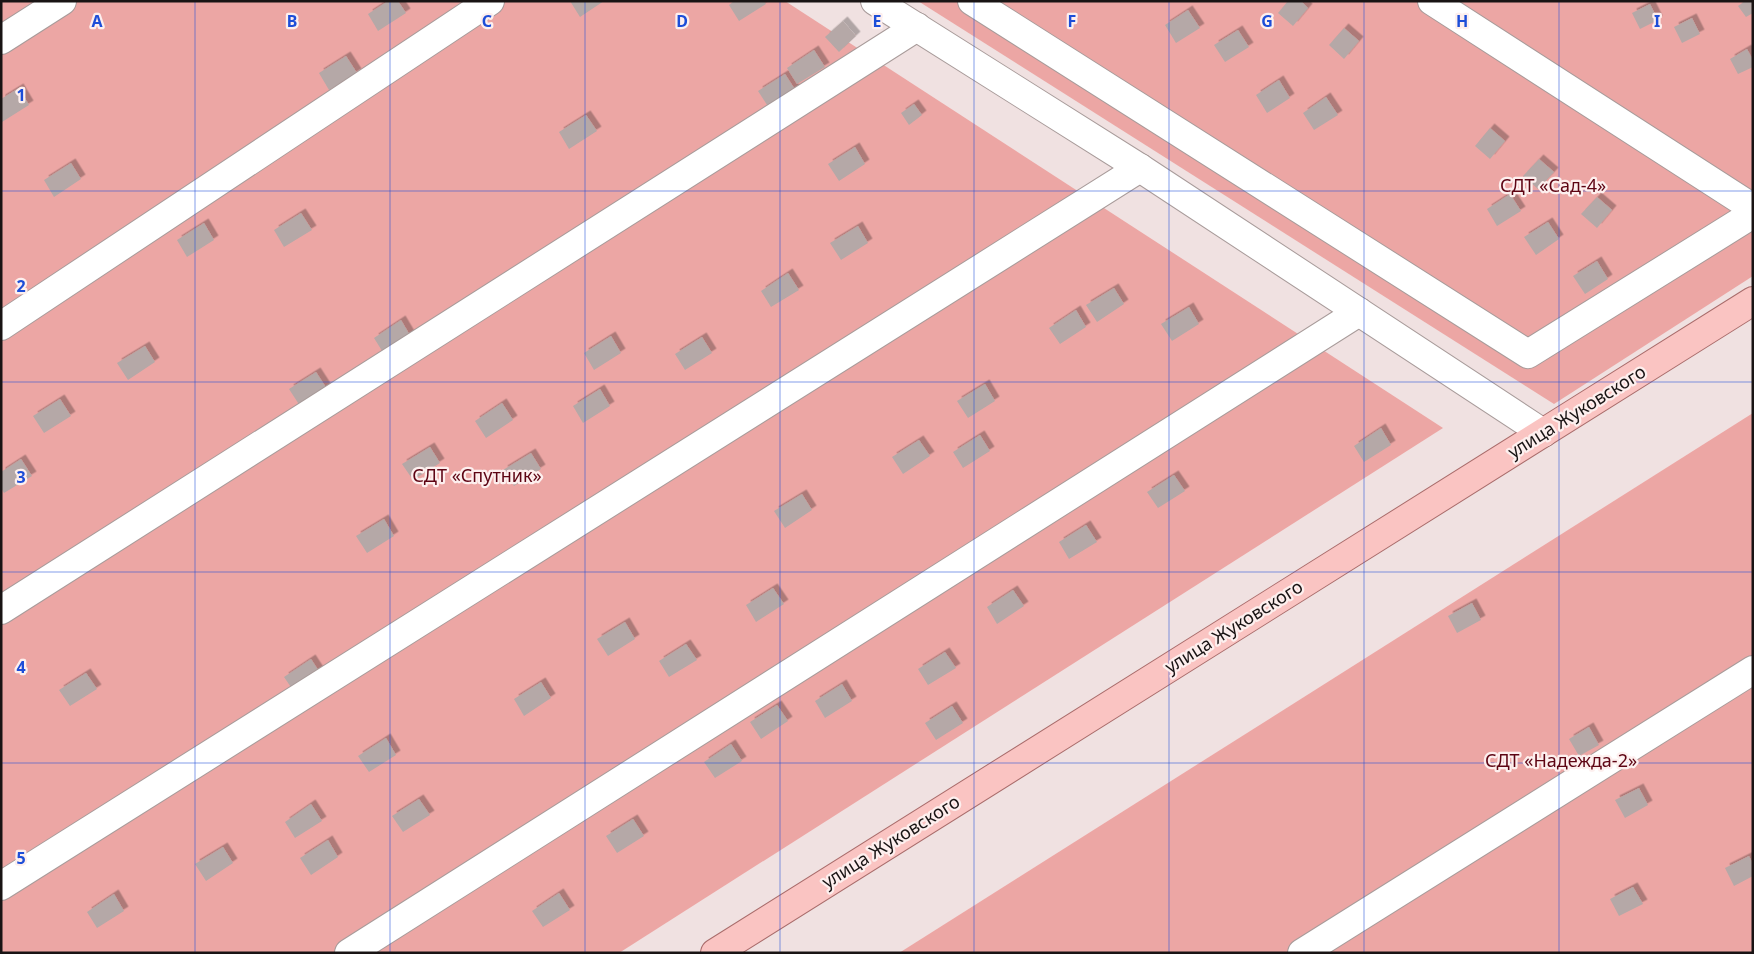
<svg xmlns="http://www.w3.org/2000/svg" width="1754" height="954" font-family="'Noto Sans',sans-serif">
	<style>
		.green { fill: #eca6a4 }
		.building { fill: #b5a8a7; filter: url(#shadow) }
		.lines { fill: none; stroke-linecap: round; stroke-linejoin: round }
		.minor-casing { stroke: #a89b9a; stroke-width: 30 }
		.major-casing { stroke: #a96c6b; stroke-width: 30 }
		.minor { stroke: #fff; stroke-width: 28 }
		.major { stroke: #fac4c2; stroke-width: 28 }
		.grid { fill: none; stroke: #1d4ed8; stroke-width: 1; stroke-opacity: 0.55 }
		.labels { text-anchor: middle; stroke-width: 4.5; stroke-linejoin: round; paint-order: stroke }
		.park-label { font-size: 18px; fill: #5d0413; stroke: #fdefee }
		.street-label { font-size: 18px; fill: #191414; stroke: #fdefee }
		.grid-label { font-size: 16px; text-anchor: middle; font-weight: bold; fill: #1d4ed8; stroke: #fdefee; stroke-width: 4.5; stroke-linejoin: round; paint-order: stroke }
	</style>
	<defs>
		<filter id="shadow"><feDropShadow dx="4.5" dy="-4.5" stdDeviation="0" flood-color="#0004"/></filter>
	</defs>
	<rect width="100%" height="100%" fill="#f0e1e1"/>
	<g class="green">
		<path d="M 1,1 L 785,1 L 1443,428 L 619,953 L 1,953 Z"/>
		<path d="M 918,1 L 1753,1 L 1753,276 L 1554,404 Z"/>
		<path d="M 1753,413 L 1753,953 L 899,953 Z"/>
	</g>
	<g class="building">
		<path d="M 388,1 L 398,1 L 406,13 L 378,31 L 368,14 Z"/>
		<path d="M 570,1 L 604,1 L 580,17 Z"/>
		<path d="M 734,1 L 764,1 L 766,4 L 739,21 L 729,5 Z"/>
		<path d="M 1288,1 L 1301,1 L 1308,8 L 1293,26 L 1278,13 Z"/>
		<path d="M 1745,1 L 1753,1 L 1753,13 L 1746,17 L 1738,6 Z"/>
		<path d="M 1650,4 L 1658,20 L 1640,29 L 1632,13 Z"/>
		<path d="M 1188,10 L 1200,28 L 1176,43 L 1165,25 Z"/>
		<path d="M 1692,18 L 1700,34 L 1682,43 L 1674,27 Z"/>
		<path d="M 843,21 L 856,36 L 839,52 L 825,37 Z"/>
		<path d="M 1344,28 L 1359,41 L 1344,59 L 1329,45 Z"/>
		<path d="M 1238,30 L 1249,47 L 1225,62 L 1214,45 Z"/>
		<path d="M 1747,49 L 1753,60 L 1753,67 L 1738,74 L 1730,59 Z"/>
		<path d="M 814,50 L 825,67 L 797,84 L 787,68 Z"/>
		<path d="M 346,56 L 357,73 L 329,90 L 319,73 Z"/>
		<path d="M 785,74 L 796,91 L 769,108 L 758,91 Z"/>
		<path d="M 1279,80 L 1290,98 L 1267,113 L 1256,95 Z"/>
		<path d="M 19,88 L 29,105 L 2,122 L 1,99 Z"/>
		<path d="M 1326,97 L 1338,115 L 1314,130 L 1303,113 Z"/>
		<path d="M 914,104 L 922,115 L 909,125 L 901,113 Z"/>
		<path d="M 586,115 L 597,131 L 569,149 L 559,132 Z"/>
		<path d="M 1490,128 L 1505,141 L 1490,159 L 1475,146 Z"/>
		<path d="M 855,147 L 865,164 L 839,181 L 828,164 Z"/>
		<path d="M 1539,159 L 1554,172 L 1538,189 L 1523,176 Z"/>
		<path d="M 71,163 L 81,179 L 54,197 L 44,180 Z"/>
		<path d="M 1510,194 L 1521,211 L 1497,226 L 1487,209 Z"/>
		<path d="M 1597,197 L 1612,210 L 1597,228 L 1581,214 Z"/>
		<path d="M 301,213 L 312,230 L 284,247 L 274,230 Z"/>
		<path d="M 1548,222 L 1559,239 L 1536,255 L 1524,237 Z"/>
		<path d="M 204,223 L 214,240 L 187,257 L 177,240 Z"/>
		<path d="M 858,226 L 868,243 L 841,260 L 830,243 Z"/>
		<path d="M 1597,261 L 1608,279 L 1585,294 L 1573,276 Z"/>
		<path d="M 788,273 L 799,290 L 771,307 L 761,291 Z"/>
		<path d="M 1114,288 L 1124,304 L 1097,322 L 1086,305 Z"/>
		<path d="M 1189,307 L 1199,324 L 1172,341 L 1161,324 Z"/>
		<path d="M 1076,310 L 1086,327 L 1060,344 L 1049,328 Z"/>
		<path d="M 401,320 L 411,337 L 384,354 L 374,338 Z"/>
		<path d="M 611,336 L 621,353 L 594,370 L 584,353 Z"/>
		<path d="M 702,337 L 712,353 L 685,370 L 675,354 Z"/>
		<path d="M 145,346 L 155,362 L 128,380 L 117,363 Z"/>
		<path d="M 316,372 L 327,389 L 300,406 L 289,389 Z"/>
		<path d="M 985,384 L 995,401 L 968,418 L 957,401 Z"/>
		<path d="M 600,389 L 610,406 L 583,423 L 573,406 Z"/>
		<path d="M 60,399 L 71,416 L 44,433 L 33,416 Z"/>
		<path d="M 502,403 L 513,420 L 486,438 L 475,421 Z"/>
		<path d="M 1381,428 L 1391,445 L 1364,462 L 1354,446 Z"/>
		<path d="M 980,435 L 990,451 L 963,468 L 953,452 Z"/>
		<path d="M 919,440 L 930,456 L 903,474 L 892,457 Z"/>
		<path d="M 430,447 L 440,463 L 413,480 L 402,464 Z"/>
		<path d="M 531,453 L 541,469 L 514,486 L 503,470 Z"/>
		<path d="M 21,459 L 32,476 L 4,493 L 1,488 L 1,472 Z"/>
		<path d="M 1174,475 L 1185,491 L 1158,508 L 1147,492 Z"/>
		<path d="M 802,494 L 812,510 L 785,528 L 774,511 Z"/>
		<path d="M 384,519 L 394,536 L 367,553 L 356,536 Z"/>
		<path d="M 1086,525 L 1097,542 L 1069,559 L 1059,542 Z"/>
		<path d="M 773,588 L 784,604 L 756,622 L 746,605 Z"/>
		<path d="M 1013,590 L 1024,606 L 997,624 L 987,607 Z"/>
		<path d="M 1472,603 L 1481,620 L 1457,633 L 1448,616 Z"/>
		<path d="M 625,622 L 635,639 L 608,656 L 597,639 Z"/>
		<path d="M 686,644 L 697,660 L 669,677 L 659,661 Z"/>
		<path d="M 945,652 L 956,668 L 928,685 L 918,669 Z"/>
		<path d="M 311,659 L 322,676 L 295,693 L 284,677 Z"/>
		<path d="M 86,673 L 97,689 L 70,706 L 59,690 Z"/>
		<path d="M 541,682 L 551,698 L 524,716 L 514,699 Z"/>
		<path d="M 842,684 L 852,701 L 825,718 L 815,701 Z"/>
		<path d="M 777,705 L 788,721 L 761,739 L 750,722 Z"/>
		<path d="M 952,706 L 963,723 L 936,740 L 925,723 Z"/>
		<path d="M 1589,727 L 1599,745 L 1579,756 L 1569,739 Z"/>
		<path d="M 386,738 L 396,755 L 369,772 L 358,756 Z"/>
		<path d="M 731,744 L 742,761 L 715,778 L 704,762 Z"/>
		<path d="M 1639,788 L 1648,805 L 1625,818 L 1615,800 Z"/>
		<path d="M 419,799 L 430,815 L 403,832 L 392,816 Z"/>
		<path d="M 311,804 L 322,821 L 295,838 L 285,822 Z"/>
		<path d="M 633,819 L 644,836 L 617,853 L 606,836 Z"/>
		<path d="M 328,840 L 338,857 L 311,875 L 300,858 Z"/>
		<path d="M 223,847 L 233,863 L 206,881 L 195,864 Z"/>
		<path d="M 1749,856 L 1753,864 L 1753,876 L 1734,886 L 1725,868 Z"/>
		<path d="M 1633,887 L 1643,904 L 1619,916 L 1610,899 Z"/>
		<path d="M 559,893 L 570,910 L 543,927 L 532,911 Z"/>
		<path d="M 114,894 L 124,911 L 97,928 L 87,912 Z"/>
	</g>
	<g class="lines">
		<defs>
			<g id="minor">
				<path d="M 875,1 L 1140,168 L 1543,433"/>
				<path d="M 972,1 L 1528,354 L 1753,214"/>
				<path d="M 1432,1 L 1753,208"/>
				<path d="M 1,40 L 62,1"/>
				<path d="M 1,326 L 490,1"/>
				<path d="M 1,610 L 917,27"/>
				<path d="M 1,886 L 1140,168"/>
				<path d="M 349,953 L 1359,312"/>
				<path d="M 1302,953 L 1753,670"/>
			</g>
			<path id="major" d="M 715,953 L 1753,301"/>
		</defs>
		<use href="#minor" class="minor-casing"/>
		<use href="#major" class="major-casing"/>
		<use href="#minor" class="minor"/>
		<use href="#major" class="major"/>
	</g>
	<path class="grid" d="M 195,1 L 195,953M 390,1 L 390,953M 585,1 L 585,953M 780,1 L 780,953M 974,1 L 974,953M 1169,1 L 1169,953M 1364,1 L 1364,953M 1559,1 L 1559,953M 1,191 L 1753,191M 1,382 L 1753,382M 1,572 L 1753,572M 1,763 L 1753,763"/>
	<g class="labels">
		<g class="park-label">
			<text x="1553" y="192">СДТ «Сад-4»</text>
			<text x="477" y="482">СДТ «Спутник»</text>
			<text x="1561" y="767">СДТ «Надежда-2»</text>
		</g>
		<g class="street-label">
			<text transform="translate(1577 412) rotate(-32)" y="6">улица Жуковского</text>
			<text transform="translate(1234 627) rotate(-32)" y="6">улица Жуковского</text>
			<text transform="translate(891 842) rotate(-32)" y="6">улица Жуковского</text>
		</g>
	</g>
	<g class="grid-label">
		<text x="97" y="27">A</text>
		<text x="292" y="27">B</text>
		<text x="487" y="27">C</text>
		<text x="682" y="27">D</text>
		<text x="877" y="27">E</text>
		<text x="1072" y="27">F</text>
		<text x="1267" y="27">G</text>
		<text x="1462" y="27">H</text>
		<text x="1657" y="27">I</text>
		<text x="21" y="101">1</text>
		<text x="21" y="292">2</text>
		<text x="21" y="483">3</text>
		<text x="21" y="673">4</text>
		<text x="21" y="864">5</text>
	</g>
	<rect width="1754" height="954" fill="none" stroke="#191414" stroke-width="5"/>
</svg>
